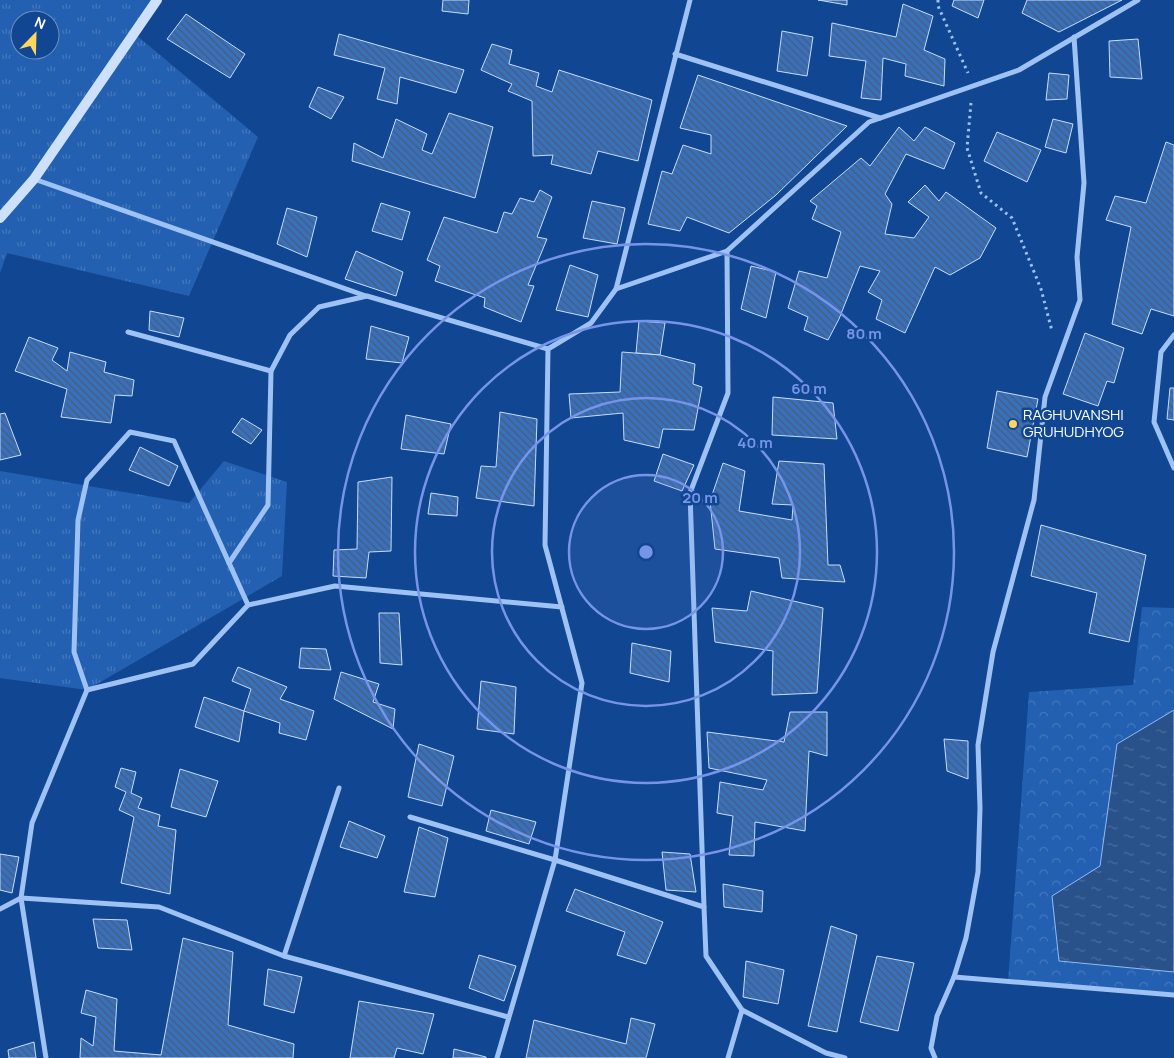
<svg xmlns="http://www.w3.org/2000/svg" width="1174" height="1058" font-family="Manrope,sans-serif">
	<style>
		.grass { fill: url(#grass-tufts); fill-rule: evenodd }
		.forest { fill: url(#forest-crowns) }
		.water { fill: url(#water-ripples); stroke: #90bdf6 }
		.building { fill: url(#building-back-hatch); stroke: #c5ddfd }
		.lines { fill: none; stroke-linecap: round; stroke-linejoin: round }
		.path { stroke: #9ec2f3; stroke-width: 3; stroke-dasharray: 2.5 4; stroke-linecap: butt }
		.street { stroke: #9ec2f3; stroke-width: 5 }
		.secondary { stroke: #cde0fc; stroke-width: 10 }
		.ring { fill: none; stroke: #7795e8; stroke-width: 2.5 }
		.poi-dot { fill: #ffd55f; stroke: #114692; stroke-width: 2 }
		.labels { text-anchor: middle; stroke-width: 5; stroke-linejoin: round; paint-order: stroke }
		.poi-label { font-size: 15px; fill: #fff; stroke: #114692; text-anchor: start }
		.centre { fill: #7795e8; stroke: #114692; stroke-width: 2.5 }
		.ring-label { font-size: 15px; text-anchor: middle; font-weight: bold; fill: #7795e8; stroke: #114692; stroke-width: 5; stroke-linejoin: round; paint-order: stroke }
	</style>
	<defs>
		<pattern id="grass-tufts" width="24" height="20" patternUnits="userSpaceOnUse" patternTransform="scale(1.25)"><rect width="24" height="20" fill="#2360b1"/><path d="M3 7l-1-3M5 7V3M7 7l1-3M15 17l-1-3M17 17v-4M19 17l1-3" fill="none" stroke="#4478bd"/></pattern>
		<pattern id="forest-crowns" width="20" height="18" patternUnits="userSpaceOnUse" patternTransform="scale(1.25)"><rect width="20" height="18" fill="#2360b1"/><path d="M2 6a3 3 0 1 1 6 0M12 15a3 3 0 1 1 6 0" fill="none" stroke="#4478bd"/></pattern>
		<pattern id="water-ripples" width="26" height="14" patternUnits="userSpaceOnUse" patternTransform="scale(1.25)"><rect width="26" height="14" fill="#2a528a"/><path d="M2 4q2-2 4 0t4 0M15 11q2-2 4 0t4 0" fill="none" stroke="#4a6c9c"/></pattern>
		<pattern id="building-back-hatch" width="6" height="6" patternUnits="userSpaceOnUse" patternTransform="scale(1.25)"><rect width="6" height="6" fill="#3a70ba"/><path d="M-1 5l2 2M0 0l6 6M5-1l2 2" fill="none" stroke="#445c7e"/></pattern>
	</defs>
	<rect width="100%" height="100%" fill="#114692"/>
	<g class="grass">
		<path d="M 0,0 L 157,0 L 135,34 L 258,137 L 189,296 L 7,253 L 0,273 ZM 20,20 L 50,20 L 50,50 L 20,50 Z"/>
		<path d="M 224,461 L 287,482 L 282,576 L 87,690 L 0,678 L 0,471 L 189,503 Z"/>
	</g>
	<path class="forest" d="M 1142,607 L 1174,608 L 1174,710 L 1117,744 L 1100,866 L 1059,961 L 1174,972 L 1174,995 L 1008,982 L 1029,692 L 1133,685 Z"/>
	<path class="water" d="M 1174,710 L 1174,972 L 1059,961 L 1052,896 L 1100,866 L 1117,744 Z"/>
	<g class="building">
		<path d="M 443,0 L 469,0 L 468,14 L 442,11 Z"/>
		<path d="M 818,0 L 847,0 L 847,5 Z"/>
		<path d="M 954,0 L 984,0 L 978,18 L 952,6 Z"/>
		<path d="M 1027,0 L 1122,0 L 1059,32 L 1022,13 Z"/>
		<path d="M 903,4 L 933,16 L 924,50 L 945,59 L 944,86 L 905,76 L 906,64 L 883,58 L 881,100 L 861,98 L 866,61 L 829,56 L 832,23 L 896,37 Z"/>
		<path d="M 186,14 L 245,54 L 230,78 L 167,39 Z"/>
		<path d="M 782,31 L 813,37 L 807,76 L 777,71 Z"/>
		<path d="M 339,34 L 464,70 L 456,93 L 400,77 L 397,104 L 377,99 L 385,68 L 334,55 Z"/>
		<path d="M 1138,39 L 1142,79 L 1110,77 L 1109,41 Z"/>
		<path d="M 492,44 L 512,50 L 509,64 L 539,73 L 536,86 L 552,92 L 559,70 L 652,100 L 638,161 L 598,151 L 591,174 L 551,164 L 553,155 L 533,156 L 532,101 L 508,91 L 512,84 L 481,70 Z"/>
		<path d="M 1049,73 L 1069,75 L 1067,99 L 1046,100 Z"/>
		<path d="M 698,75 L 847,126 L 776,195 L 729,233 L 687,217 L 680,231 L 648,224 L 662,171 L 672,174 L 683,145 L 711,154 L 711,135 L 680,128 Z"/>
		<path d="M 318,87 L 344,97 L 331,119 L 309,107 Z"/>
		<path d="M 449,113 L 493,127 L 475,198 L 352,161 L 354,143 L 383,158 L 396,119 L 427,134 L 422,150 L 432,154 Z"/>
		<path d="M 1053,119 L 1073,124 L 1066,153 L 1045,147 Z"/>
		<path d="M 899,127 L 914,141 L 925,127 L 955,143 L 944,169 L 906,154 L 885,194 L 892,204 L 885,234 L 914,238 L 929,217 L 908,202 L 925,185 L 939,201 L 946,192 L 996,228 L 980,258 L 950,275 L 935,267 L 905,333 L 876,319 L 882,300 L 868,292 L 880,271 L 860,266 L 839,319 L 828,340 L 804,330 L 808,317 L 788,308 L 799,271 L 827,278 L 841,232 L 812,219 L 817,206 L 810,201 L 861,158 L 870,166 Z"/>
		<path d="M 997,132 L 1041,150 L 1027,182 L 984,161 Z"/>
		<path d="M 1166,142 L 1174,145 L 1174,316 L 1151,309 L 1142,334 L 1112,324 L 1131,227 L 1106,220 L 1115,196 L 1146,203 Z"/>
		<path d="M 540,190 L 552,197 L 537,237 L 547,239 L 528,285 L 534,286 L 521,322 L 484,307 L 485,298 L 435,281 L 440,266 L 427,260 L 444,217 L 497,233 L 504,212 L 512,214 L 520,198 L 534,202 Z"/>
		<path d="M 592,201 L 625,208 L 617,244 L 583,238 Z"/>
		<path d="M 381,203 L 410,212 L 402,240 L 372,231 Z"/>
		<path d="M 287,208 L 317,217 L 307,257 L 277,244 Z"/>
		<path d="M 356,251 L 403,272 L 396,296 L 345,279 Z"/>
		<path d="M 570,265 L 598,275 L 588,317 L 556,310 Z"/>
		<path d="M 751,266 L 776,272 L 766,318 L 741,309 Z"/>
		<path d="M 150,311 L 184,318 L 179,337 L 149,330 Z"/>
		<path d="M 639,321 L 665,323 L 660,355 L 636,353 Z"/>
		<path d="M 371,326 L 409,337 L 402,363 L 366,359 Z"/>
		<path d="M 1085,333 L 1124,348 L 1114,383 L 1107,381 L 1098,406 L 1063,394 Z"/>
		<path d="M 29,337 L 58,348 L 52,360 L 67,371 L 70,352 L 106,362 L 104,372 L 134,380 L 132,396 L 115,395 L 111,423 L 61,417 L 67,389 L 15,371 Z"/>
		<path d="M 622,352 L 660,355 L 695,364 L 693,384 L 702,387 L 694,430 L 663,429 L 659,448 L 624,440 L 623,413 L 571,418 L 569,394 L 620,392 Z"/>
		<path d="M 1170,388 L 1174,388 L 1174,420 L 1167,419 Z"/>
		<path d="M 997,391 L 1038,399 L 1027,457 L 987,448 Z"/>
		<path d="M 773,397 L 833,403 L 837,439 L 772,435 Z"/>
		<path d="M 500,412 L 537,419 L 534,506 L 476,498 L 481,466 L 496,467 Z"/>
		<path d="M 5,413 L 21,455 L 0,460 L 0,414 Z"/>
		<path d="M 406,415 L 451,424 L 444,454 L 401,449 Z"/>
		<path d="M 242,418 L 262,430 L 251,444 L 232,432 Z"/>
		<path d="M 140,447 L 178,466 L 169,486 L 129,470 Z"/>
		<path d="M 663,454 L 694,465 L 682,491 L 654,481 Z"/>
		<path d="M 779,461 L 824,464 L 828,565 L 840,565 L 845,582 L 782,578 L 779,558 L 715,549 L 710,501 L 723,463 L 745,471 L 739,511 L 792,520 L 793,505 L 772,504 Z"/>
		<path d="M 392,477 L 391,551 L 369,552 L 366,578 L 333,576 L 334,550 L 357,549 L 358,482 Z"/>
		<path d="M 431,493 L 458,497 L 457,516 L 428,514 Z"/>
		<path d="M 1041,525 L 1146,555 L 1129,642 L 1089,633 L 1097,593 L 1031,576 Z"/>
		<path d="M 751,591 L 823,608 L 817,693 L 772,695 L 773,651 L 715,642 L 712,608 L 747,611 Z"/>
		<path d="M 379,613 L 399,613 L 402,665 L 380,663 Z"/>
		<path d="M 632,643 L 671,651 L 669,682 L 630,673 Z"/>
		<path d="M 301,648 L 326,649 L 331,670 L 299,668 Z"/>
		<path d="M 238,667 L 287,687 L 280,699 L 314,711 L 306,740 L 279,733 L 280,723 L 244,711 L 251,689 L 232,681 Z"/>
		<path d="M 341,672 L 379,684 L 373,702 L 395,709 L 393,729 L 334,699 Z"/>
		<path d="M 481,681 L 516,687 L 514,734 L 477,729 Z"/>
		<path d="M 204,697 L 244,711 L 239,742 L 195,727 Z"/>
		<path d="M 790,712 L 827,712 L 827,756 L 809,751 L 805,831 L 755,822 L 754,856 L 729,855 L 733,816 L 717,813 L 720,782 L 763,790 L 767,780 L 709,768 L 707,732 L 784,742 Z"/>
		<path d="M 944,739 L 968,741 L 968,779 L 947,771 Z"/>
		<path d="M 419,744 L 454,756 L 442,806 L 408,797 Z"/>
		<path d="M 121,768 L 136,772 L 131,793 L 142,798 L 138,808 L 160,815 L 158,826 L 176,830 L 170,894 L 121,883 L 134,817 L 119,810 L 126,792 L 115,787 Z"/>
		<path d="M 180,769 L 218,781 L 206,817 L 171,807 Z"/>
		<path d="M 491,810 L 536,822 L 529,844 L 486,831 Z"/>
		<path d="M 349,821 L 385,836 L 377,858 L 340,847 Z"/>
		<path d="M 419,827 L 448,838 L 435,897 L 404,892 Z"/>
		<path d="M 662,852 L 690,854 L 696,892 L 666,890 Z"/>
		<path d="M 0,854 L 19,857 L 12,893 L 0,890 Z"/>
		<path d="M 723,884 L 763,891 L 762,912 L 724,907 Z"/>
		<path d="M 575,889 L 663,922 L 646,964 L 617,955 L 625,932 L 566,911 Z"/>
		<path d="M 93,919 L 127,920 L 132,950 L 98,948 Z"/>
		<path d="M 831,926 L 857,935 L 837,1032 L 808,1026 Z"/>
		<path d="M 183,938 L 233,952 L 228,1025 L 294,1044 L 293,1058 L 80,1058 L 81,1038 L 93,1046 L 96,1017 L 81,1013 L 86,990 L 117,999 L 114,1051 L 161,1055 Z"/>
		<path d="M 479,955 L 516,966 L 504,1001 L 469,988 Z"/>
		<path d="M 877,956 L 914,963 L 898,1031 L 860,1022 Z"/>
		<path d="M 746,961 L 784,970 L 778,1004 L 743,997 Z"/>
		<path d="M 268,969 L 302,977 L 294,1013 L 264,1005 Z"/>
		<path d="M 359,1001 L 434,1014 L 423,1054 L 397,1048 L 394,1058 L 350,1058 Z"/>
		<path d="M 631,1018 L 655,1024 L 646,1058 L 526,1058 L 534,1020 L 626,1044 Z"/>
		<path d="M 34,1042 L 36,1058 L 9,1058 L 8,1050 Z"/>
		<path d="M 454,1049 L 486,1057 L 486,1058 L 453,1058 Z"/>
	</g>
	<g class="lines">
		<g class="path">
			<path d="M 938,0 L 938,6 L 968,73"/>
			<path d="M 971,103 L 967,148 L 981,193 L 1012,218 L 1041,289 L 1052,331"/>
		</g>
		<g class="street">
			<path d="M 675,54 L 880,118"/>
			<path d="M 34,179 L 366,296"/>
			<path d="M 616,289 L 690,0"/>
			<path d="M 128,332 L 271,371 L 290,335 L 319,307 L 367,296 L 548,349"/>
			<path d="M 1174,335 L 1161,352 L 1154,422 L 1174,468"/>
			<path d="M 229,563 L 268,505 L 271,371"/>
			<path d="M 87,690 L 74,652 L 78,520 L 87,480 L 130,432 L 174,441 L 248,605"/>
			<path d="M 339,788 L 284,956 L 508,1017"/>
			<path d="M 410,817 L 555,860 L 582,683 L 545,545 L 548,349 L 591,323 L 616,289 L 727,251"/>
			<path d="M 704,907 L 690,493 L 728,393 L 727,251 L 869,122 L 1019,70 L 1138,0"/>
			<path d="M 0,909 L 21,898 L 159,907 L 284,956"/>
			<path d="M 954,977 L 1174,995"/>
			<path d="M 46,1058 L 21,898 L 32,823 L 87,690 L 193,664 L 248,605 L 335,586 L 562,607"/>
			<path d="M 497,1058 L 555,860 L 704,907 L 706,956 L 742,1010"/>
			<path d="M 728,1058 L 742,1010 L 826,1053 L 845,1058"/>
			<path d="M 935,1058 L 931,1048 L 937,1016 L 954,977 L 966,938 L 978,872 L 980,808 L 978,745 L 993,652 L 1034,500 L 1045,397 L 1080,300 L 1077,257 L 1084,183 L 1074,37"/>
		</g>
		<path class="secondary" d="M 0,218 L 34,179 L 157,0"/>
	</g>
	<circle cx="646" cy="552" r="77" fill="#7795e8" fill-opacity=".12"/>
	<g class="ring">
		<circle cx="646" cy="552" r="77"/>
		<circle cx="646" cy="552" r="154"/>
		<circle cx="646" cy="552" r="231"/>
		<circle cx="646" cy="552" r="308"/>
	</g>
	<circle class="poi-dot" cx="1013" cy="424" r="5"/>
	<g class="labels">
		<g class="poi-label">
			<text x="1023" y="420">RAGHUVANSHI<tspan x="1023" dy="17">GRUHUDHYOG</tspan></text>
		</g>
	</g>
	<circle cx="646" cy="552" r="8" class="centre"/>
	<g class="ring-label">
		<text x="864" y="339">80 m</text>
		<text x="809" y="394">60 m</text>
		<text x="755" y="448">40 m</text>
		<text x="700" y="503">20 m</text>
	</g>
	<g transform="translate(35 35) rotate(23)"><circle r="24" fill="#114692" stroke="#7090be"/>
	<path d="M0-4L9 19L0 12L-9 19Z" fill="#ffd55f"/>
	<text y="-8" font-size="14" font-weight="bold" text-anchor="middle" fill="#ffffff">N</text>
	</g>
</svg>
